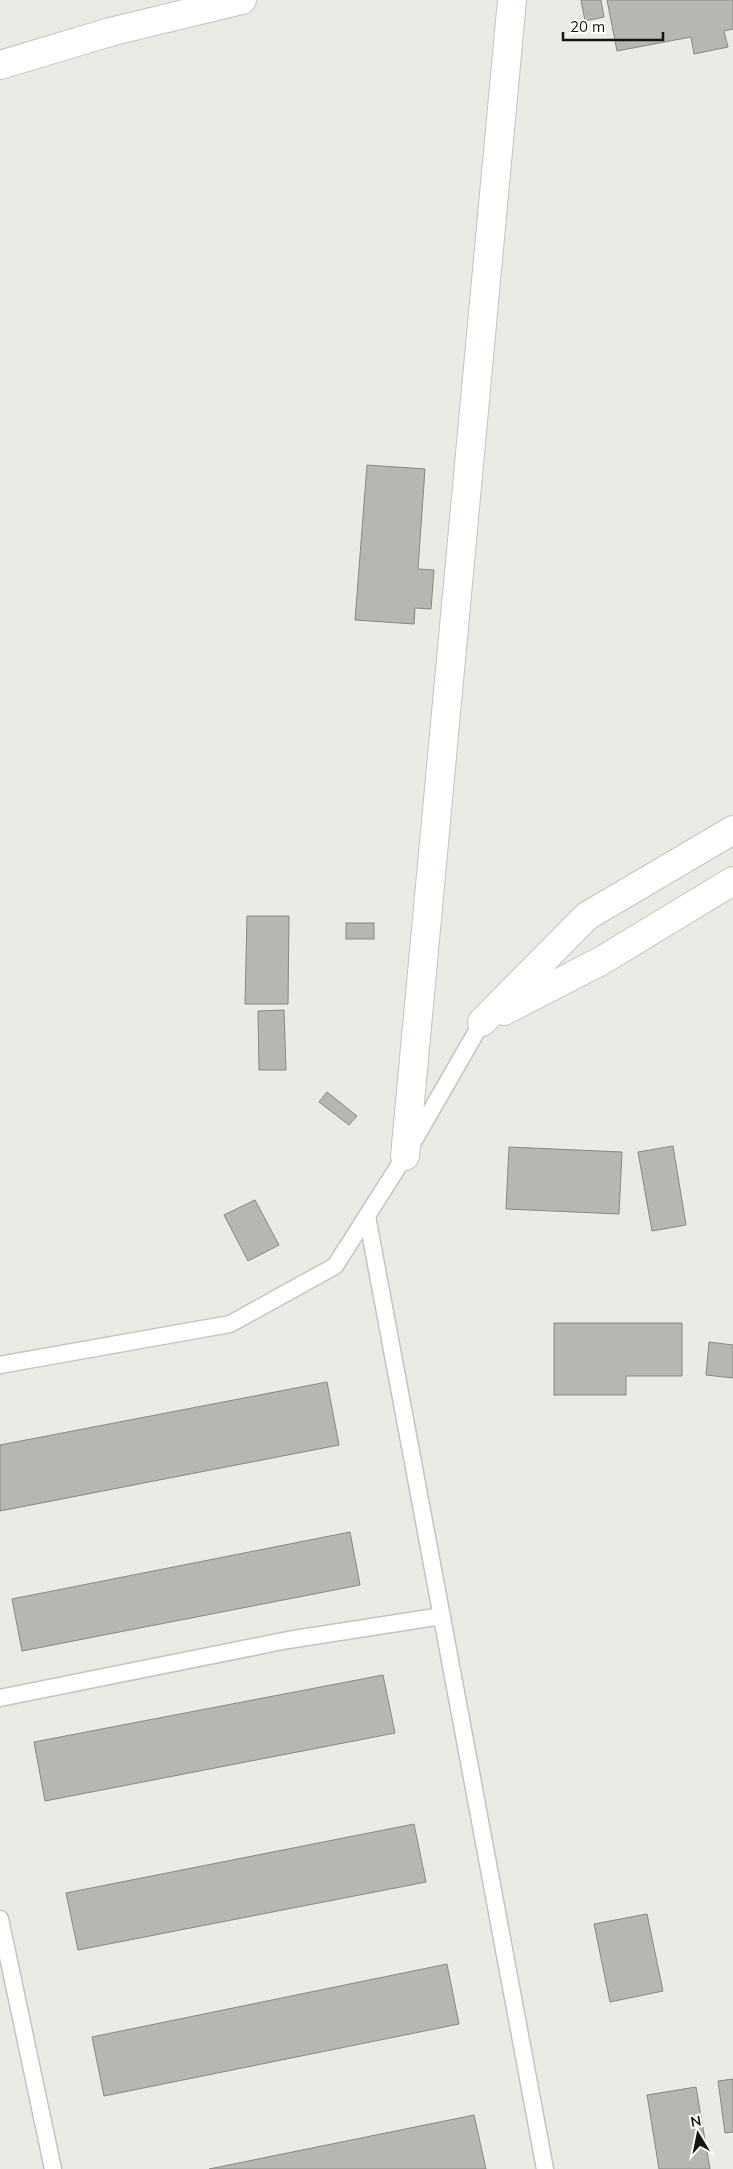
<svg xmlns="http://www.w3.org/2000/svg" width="733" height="2169" font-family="Mulish,sans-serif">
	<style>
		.building { fill: #b5b7b0; stroke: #878882 }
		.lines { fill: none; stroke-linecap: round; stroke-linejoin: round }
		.service-casing { stroke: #c2c4bd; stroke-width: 19 }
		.minor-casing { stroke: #c2c4bd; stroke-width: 30 }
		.service { stroke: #fff; stroke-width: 16 }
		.minor { stroke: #fff; stroke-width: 28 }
	</style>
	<rect width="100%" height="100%" fill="#eaebe4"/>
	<g class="building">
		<path d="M 581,0 L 601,0 L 604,17 L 585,21 Z"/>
		<path d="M 607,0 L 733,0 L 733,29 L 724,31 L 728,47 L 694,54 L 691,37 L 617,51 Z"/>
		<path d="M 367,465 L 425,469 L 418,569 L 434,570 L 431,609 L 415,608 L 414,624 L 355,620 Z"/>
		<path d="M 247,916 L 289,916 L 288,1004 L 245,1004 Z"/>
		<rect x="346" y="923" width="28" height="16"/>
		<path d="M 284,1010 L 286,1070 L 259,1070 L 258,1011 Z"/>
		<path d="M 327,1092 L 357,1116 L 349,1125 L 319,1102 Z"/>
		<path d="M 673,1146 L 686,1225 L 652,1231 L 638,1152 Z"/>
		<path d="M 509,1147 L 622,1152 L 619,1214 L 506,1209 Z"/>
		<path d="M 255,1200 L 279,1245 L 248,1261 L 224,1215 Z"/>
		<path d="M 554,1323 L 682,1323 L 682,1376 L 626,1376 L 626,1395 L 554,1395 Z"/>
		<path d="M 709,1342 L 733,1345 L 733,1378 L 706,1375 Z"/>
		<path d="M 327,1382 L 339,1445 L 0,1511 L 0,1445 Z"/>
		<path d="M 350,1532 L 360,1585 L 22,1651 L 12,1599 Z"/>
		<path d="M 383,1675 L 395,1733 L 45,1801 L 34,1742 Z"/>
		<path d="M 414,1824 L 426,1882 L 78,1950 L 66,1893 Z"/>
		<path d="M 647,1914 L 663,1991 L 610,2002 L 594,1924 Z"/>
		<path d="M 447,1964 L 459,2024 L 104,2096 L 92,2037 Z"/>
		<path d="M 733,2079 L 733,2132 L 725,2133 L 718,2081 Z"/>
		<path d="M 696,2087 L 710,2169 L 659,2169 L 647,2095 Z"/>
		<path d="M 474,2115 L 486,2169 L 209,2169 Z"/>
	</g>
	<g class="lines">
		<defs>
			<g id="service">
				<path d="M 367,1216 L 545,2169"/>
				<path d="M 0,1365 L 230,1324 L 335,1266 L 405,1156 L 482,1022"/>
				<path d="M 0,1698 L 288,1640 L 442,1616"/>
				<path d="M 0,1919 L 53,2169"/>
			</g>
			<g id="minor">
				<path d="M 0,65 L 110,32 L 242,0"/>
				<path d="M 504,1011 L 601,961 L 733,881"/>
				<path d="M 482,1022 L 587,916 L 733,830"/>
				<path d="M 405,1156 L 512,0"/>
			</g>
		</defs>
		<use href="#service" class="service-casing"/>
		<use href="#minor" class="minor-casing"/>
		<use href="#service" class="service"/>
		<use href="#minor" class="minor"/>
	</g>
	<g transform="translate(698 2134) rotate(350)" stroke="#fffffe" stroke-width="4" paint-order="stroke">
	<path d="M0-4L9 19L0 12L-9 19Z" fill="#141412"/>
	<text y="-8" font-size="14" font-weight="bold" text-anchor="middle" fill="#141412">N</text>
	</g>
	<path d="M563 32v8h100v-8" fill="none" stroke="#141412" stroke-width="2.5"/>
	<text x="570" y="32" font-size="15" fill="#141412" stroke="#fffffe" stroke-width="4" paint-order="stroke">20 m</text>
</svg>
